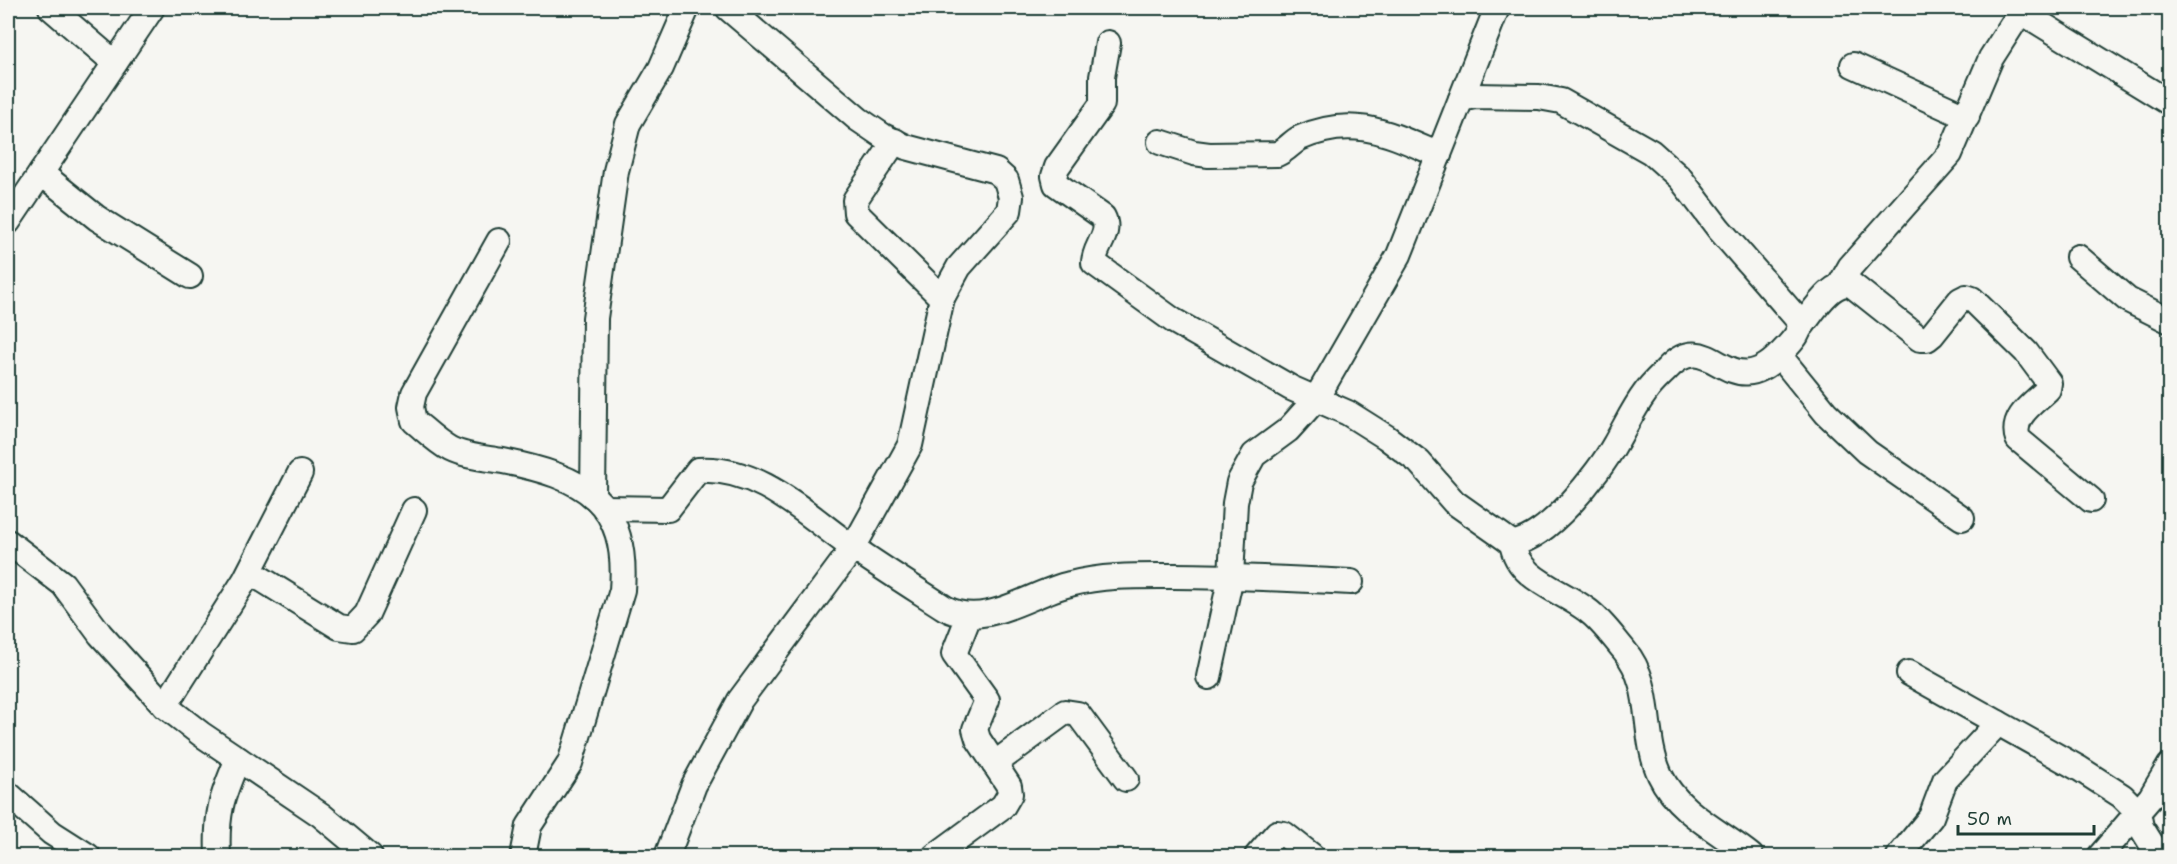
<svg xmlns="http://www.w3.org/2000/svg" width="2177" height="864" font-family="'Shantell Sans',sans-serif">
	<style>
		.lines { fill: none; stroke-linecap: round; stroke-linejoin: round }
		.minor-casing { stroke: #1f3d34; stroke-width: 28 }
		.minor { stroke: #f6f6f2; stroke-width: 24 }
	</style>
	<rect width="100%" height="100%" fill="#f6f6f2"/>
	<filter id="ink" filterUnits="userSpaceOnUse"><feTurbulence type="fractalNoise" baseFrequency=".0167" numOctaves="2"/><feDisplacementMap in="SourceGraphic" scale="12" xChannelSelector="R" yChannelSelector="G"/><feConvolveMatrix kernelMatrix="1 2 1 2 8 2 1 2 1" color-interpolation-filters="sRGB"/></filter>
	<g filter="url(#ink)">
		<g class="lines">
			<defs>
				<g id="minor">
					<path d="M 51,8 L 115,63"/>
					<path d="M 2015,8 L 2170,103"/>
					<path d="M 1108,43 L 1102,77 L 1102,104 L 1057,167 L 1054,176 L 1056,184 L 1103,217 C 1112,234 1094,246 1094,263 L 1174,321 L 1291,388 L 1348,413 L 1386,437 L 1419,462 L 1454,502 L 1512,543 C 1546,541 1599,473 1615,444 C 1625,427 1633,409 1645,393 C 1651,384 1659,377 1667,369 C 1712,321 1728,413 1785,349 C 1793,340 1800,334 1800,322 L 1719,229 L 1680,178 L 1651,152 L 1561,101 L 1539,97 L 1474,96 L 1461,99"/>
					<path d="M 1853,65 L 1967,117"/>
					<path d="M 895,141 L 855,200 L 856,213 L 942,298"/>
					<path d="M 1160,142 L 1194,153 L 1209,155 L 1277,154 C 1287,150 1292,142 1300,138 C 1354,114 1390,134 1439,155"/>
					<path d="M 41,173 L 97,218 L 190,276"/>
					<path d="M 8,222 L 152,8"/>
					<path d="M 499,241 L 414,393 L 411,407 L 414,421 C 425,430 437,442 450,449 C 466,457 486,458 503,461 C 583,477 629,500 622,590 L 570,763 L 529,826 L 523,856"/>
					<path d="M 2078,257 L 2128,300 L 2170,321"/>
					<path d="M 1840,285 L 1850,267 L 1950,154 L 1991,58 L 2021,11"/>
					<path d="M 1800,328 C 1812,314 1831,279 1852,285 L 1920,339 L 1927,339 L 1932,335 L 1960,300 L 1966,297 L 1972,299 L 2026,352 L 2049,383 L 2048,389 C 2034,403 2010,417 2018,439 L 2091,500"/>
					<path d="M 1779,355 L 1826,413 L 1867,452 L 1962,518"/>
					<path d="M 593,496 L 595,318 L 616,171 L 628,124 L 661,68 L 687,8"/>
					<path d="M 605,508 L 668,509 L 698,470 C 760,466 805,514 852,547 C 882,568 914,588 945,608 C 985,630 1030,593 1070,584 C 1104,575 1139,576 1174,576 C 1233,576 1292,579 1351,582"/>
					<path d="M 8,542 L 63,584 L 100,634 L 165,706 L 201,734 L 321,815 L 370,856"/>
					<path d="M 1512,543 C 1518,580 1560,589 1587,610 C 1601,620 1613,637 1624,650 C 1655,686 1641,734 1660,775 C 1678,813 1720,831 1751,856"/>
					<path d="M 250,572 L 339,627 L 353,629 L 367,614 L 414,510"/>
					<path d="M 1909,673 L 2080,769 L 2122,796 L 2138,812 L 2100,856"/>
					<path d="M 1209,677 L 1231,576 L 1235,503 L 1239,482 L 1254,455 L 1288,430 L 1316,399 L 1399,255 L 1497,8"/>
					<path d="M 165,706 L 245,580 L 300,473"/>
					<path d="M 994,764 L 1065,712 L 1078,714 L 1126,779"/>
					<path d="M 8,794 L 52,833 L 88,856"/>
					<path d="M 218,856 C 216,814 221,798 238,759"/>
					<path d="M 667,856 L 694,785 L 740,700 L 853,548 L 910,445 L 942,298 L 959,267 L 1009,211 L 1011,197 L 1006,180 L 996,171 L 906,147 L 883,136 L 858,119 L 728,8"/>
					<path d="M 935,856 L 1003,806 L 1010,794 L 1009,786 L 978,739 L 975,729 L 987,700 L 954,654 L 969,616"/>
					<path d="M 1257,856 L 1277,833 L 1284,834 L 1312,856"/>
					<path d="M 1899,856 L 1931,817 L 1945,780 L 1998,723"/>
					<path d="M 2159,856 L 2141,827 L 2138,812 L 2151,797 L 2170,765"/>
				</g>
			</defs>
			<use href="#minor" class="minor-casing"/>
			<use href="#minor" class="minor"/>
		</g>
	</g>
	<rect width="2177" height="864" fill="none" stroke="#f6f6f2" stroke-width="30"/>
	<rect x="15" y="15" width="2147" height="834" fill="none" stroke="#1f3d34" stroke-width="2" filter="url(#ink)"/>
	<path d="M1958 825v9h136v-9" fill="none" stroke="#1f3d34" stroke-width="3"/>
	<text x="1967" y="825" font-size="18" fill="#1f3d34" stroke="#f6f6f2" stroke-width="4.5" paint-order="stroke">50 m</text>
</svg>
